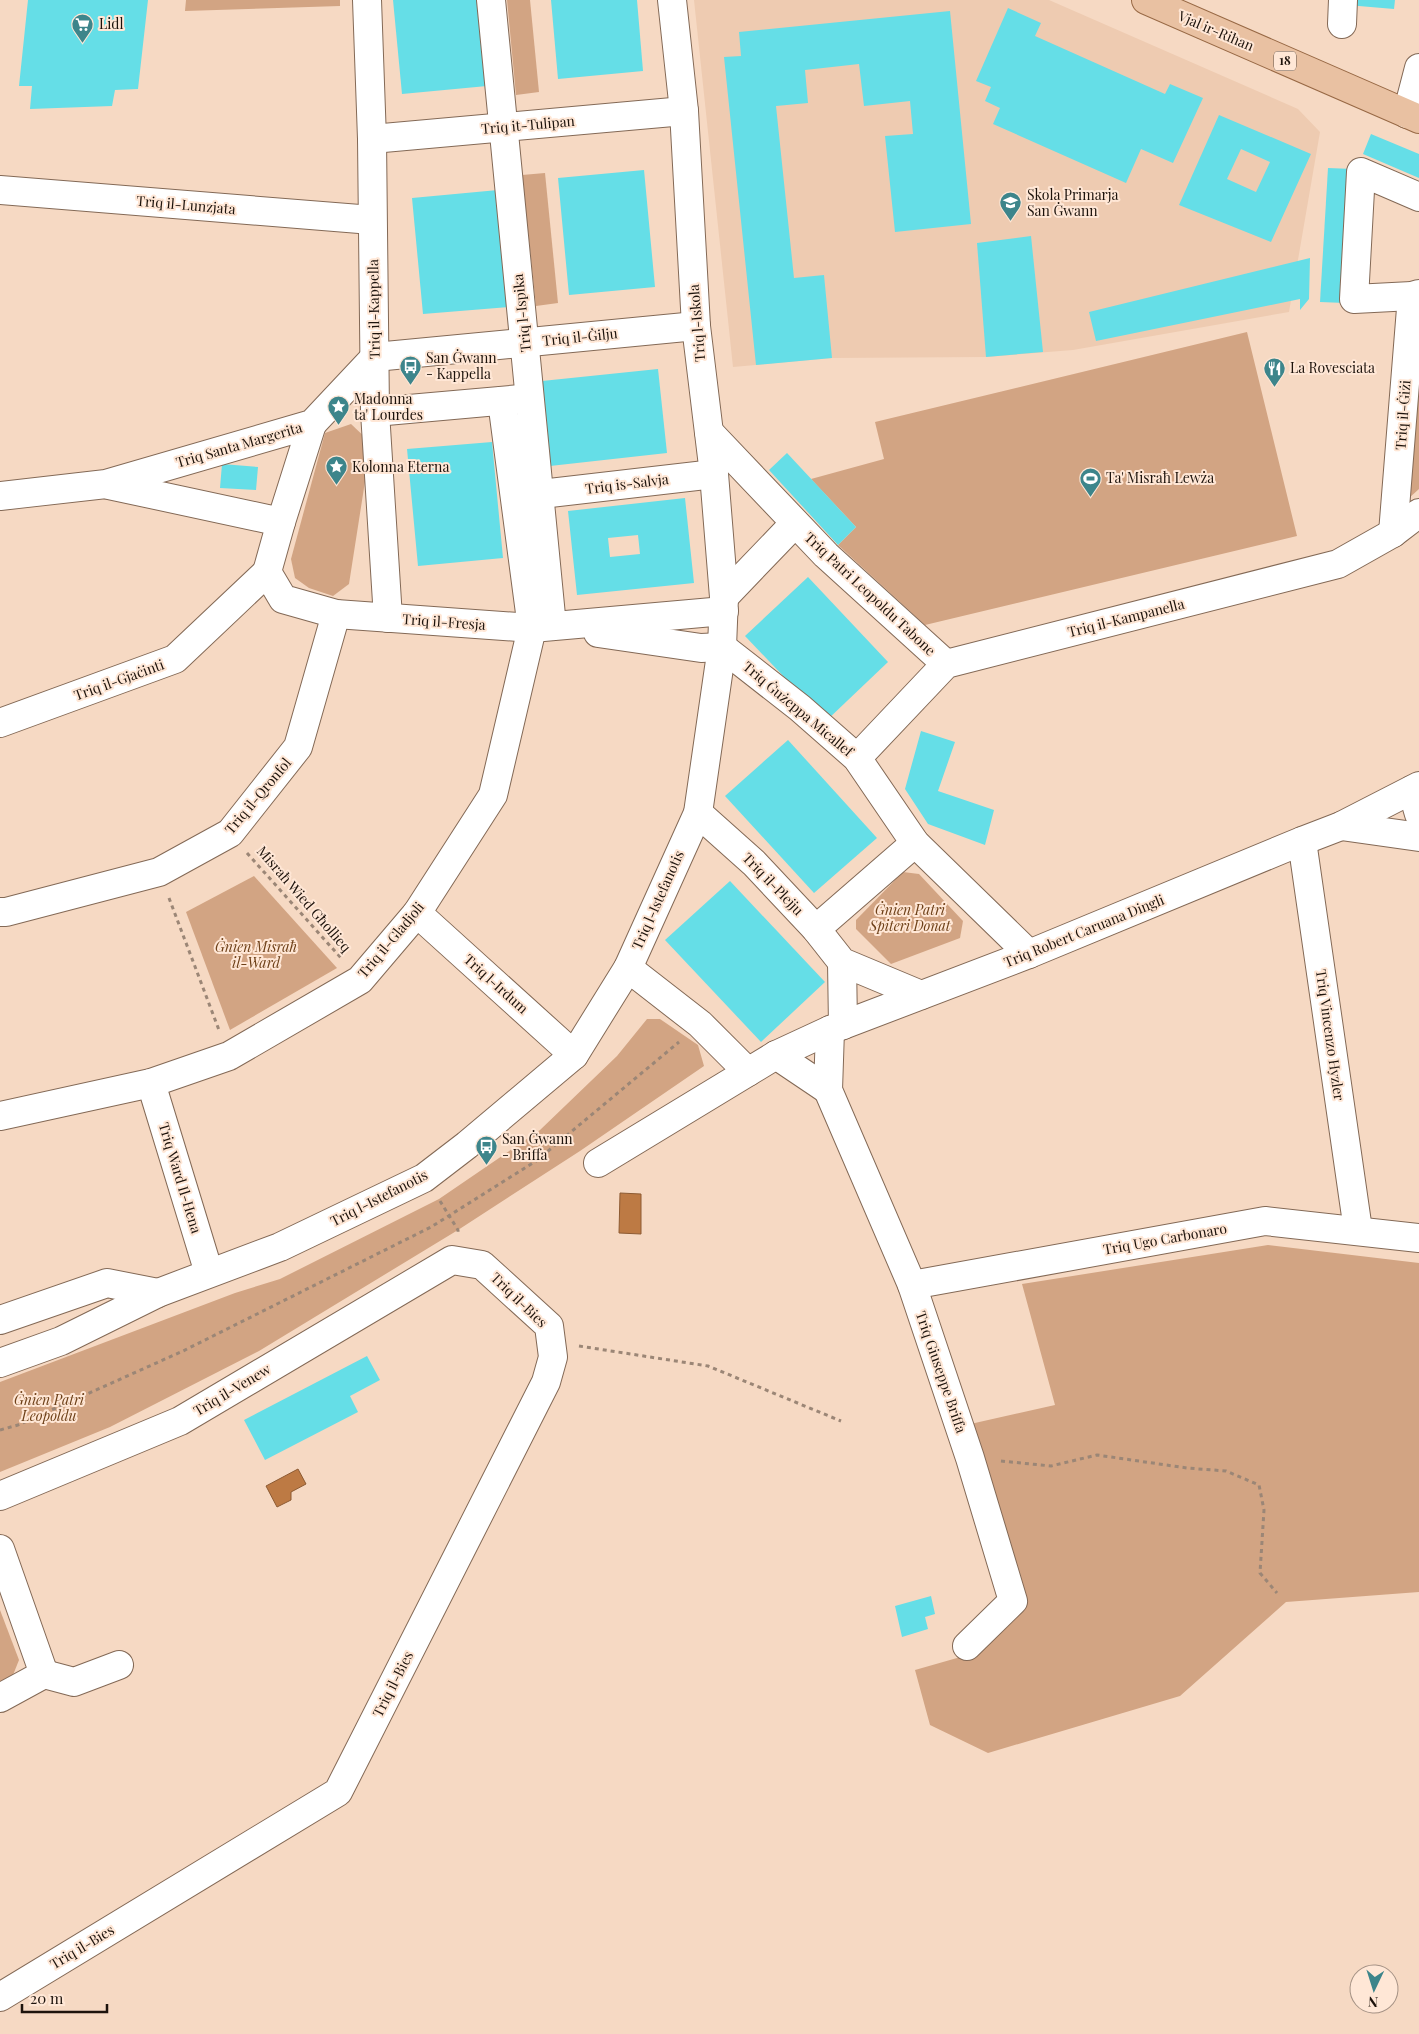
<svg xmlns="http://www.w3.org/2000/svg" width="1419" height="2034" font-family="'Playfair Display',serif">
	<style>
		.built { fill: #eecbb1 }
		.green { fill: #d2a483 }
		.water { fill: #bd7a44; stroke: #8d5b33 }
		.building { fill: #65dee7; fill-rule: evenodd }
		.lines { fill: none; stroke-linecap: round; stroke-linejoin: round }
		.street-casing { stroke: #836956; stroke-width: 30 }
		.secondary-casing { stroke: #836956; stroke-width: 30 }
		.primary-casing { stroke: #986945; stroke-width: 30 }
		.path { stroke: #9b8676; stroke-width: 3; stroke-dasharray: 4 4; stroke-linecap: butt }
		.street { stroke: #fff; stroke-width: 28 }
		.secondary { stroke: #fff; stroke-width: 28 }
		.primary { stroke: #e9c1a2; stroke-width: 28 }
		.labels { text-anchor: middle; stroke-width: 4; stroke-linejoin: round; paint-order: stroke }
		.shield { fill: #ffe7d6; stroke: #615349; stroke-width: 1 }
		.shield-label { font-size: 12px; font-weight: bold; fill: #1d130c }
		.poi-label { font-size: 14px; fill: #1d130c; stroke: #ffe7d6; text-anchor: start }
		.street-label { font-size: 14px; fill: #1d130c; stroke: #ffe7d6 }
		.park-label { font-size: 14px; font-style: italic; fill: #6e4018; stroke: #ffe7d6 }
	</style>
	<rect width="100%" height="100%" fill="#f6d9c3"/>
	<path class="built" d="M 694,0 L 1049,0 L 1298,109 L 1320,132 L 1289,312 L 1073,350 L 986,357 L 832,358 L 733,367 Z"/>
	<g class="green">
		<path d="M 186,0 L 340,0 L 340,6 L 185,11 Z"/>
		<path d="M 507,0 L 530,0 L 539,92 L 516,95 Z"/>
		<path d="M 545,173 L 558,303 L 536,306 L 522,175 Z"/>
		<path d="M 1247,332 L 1297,536 L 925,625 L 838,545 L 856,527 L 811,479 L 884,459 L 875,422 Z"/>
		<path d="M 1419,347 L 1419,489 L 1409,498 Z"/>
		<path d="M 351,424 L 371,443 L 349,584 L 333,596 L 309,588 L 295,578 L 291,559 L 325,433 Z"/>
		<path d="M 903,872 L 919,874 L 963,921 L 960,938 L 891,964 L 856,929 L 856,920 Z"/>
		<path d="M 254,876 L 337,968 L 230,1030 L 186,912 Z"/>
		<path d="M 647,1019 L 660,1019 L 698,1045 L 704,1066 L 580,1151 L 458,1230 L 259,1351 L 110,1427 L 0,1472 L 0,1382 L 235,1293 L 280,1279 L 439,1199 L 540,1130 L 617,1056 Z"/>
		<path d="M 1268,1245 L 1419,1263 L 1419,1592 L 1286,1602 L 1180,1696 L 988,1753 L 930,1725 L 915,1670 L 978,1652 L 1021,1611 L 966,1425 L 1055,1405 L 1022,1284 Z"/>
		<path d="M 0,1610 L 19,1660 L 11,1680 L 0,1684 Z"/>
	</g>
	<g class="water">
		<path d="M 620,1193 L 641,1194 L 641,1234 L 619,1233 Z"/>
		<path d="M 298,1469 L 306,1484 L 291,1492 L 291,1500 L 277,1507 L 266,1486 Z"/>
	</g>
	<g class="building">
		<path d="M 28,0 L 148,0 L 138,89 L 115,90 L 112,106 L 30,109 L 32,86 L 19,86 Z"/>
		<path d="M 393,0 L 479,0 L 487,86 L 402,94 Z"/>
		<path d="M 551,0 L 637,0 L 643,71 L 558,79 Z"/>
		<path d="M 1348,0 L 1395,0 L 1394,9 L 1347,5 Z"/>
		<path d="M 1008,8 L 1041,23 L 1035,36 L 1165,94 L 1170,84 L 1203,98 L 1173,163 L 1141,149 L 1126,183 L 993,124 L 1000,108 L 985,101 L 991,87 L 976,81 Z"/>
		<path d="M 950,11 L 971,224 L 895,232 L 885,136 L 913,134 L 910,101 L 864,106 L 859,64 L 805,70 L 808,103 L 776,106 L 794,278 L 824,275 L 832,358 L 756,365 L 724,57 L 741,56 L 739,32 Z"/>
		<path d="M 1219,115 L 1311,154 L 1271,242 L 1179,205 ZM 1241,149 L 1270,162 L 1256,192 L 1227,179 Z"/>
		<path d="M 1371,134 L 1419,154 L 1419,178 L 1363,154 Z"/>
		<path d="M 1328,168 L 1353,169 L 1345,303 L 1320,302 Z"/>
		<path d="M 644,170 L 655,287 L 569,295 L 558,178 Z"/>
		<path d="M 498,190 L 509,307 L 423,314 L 412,198 Z"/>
		<path d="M 1031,236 L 1043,352 L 986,357 L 977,243 Z"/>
		<path d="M 1310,258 L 1309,299 L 1300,310 L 1300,299 L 1096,341 L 1089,312 Z"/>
		<path d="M 658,369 L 667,453 L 550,466 L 542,381 Z"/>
		<path d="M 492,442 L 503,558 L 418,566 L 407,449 Z"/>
		<path d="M 787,453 L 856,527 L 838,545 L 769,470 Z"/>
		<path d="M 222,464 L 258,467 L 256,490 L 220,488 Z"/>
		<path d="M 685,498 L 694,583 L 577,595 L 568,511 ZM 638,535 L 640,554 L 610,557 L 608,538 Z"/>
		<path d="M 808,577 L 888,662 L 826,721 L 745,636 Z"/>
		<path d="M 921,731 L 955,742 L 938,791 L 994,810 L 985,845 L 928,824 L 905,789 Z"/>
		<path d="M 788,740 L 877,838 L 814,893 L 725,796 Z"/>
		<path d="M 730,881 L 825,982 L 761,1042 L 665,940 Z"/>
		<path d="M 367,1356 L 380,1380 L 350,1396 L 358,1412 L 265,1460 L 244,1420 Z"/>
		<path d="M 931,1596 L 935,1614 L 925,1617 L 928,1629 L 902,1637 L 895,1606 Z"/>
	</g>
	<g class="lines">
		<defs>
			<g id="street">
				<path d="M 367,0 L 372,139 L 375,412 L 388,618"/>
				<path d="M 491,0 L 552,626"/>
				<path d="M 1342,24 L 1343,0"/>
				<path d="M 1407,114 L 1419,68"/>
				<path d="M 372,139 L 684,111"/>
				<path d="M 0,190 L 372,220"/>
				<path d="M 1419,197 L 1361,172 L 1354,299 L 1412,296 L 1419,294"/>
				<path d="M 375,357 L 696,326"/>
				<path d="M 375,412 L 521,399"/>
				<path d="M 312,424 L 281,522 L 267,572 L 283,599 L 336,614 L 532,628 L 724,611"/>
				<path d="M 709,432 L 826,555 L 946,664"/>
				<path d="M 109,485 L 281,522"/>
				<path d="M 541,494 L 714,474"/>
				<path d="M 0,496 L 106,484 L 312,424 L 375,357"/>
				<path d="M 1393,533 L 1412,296"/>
				<path d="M 724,597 L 795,523"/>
				<path d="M 598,633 L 701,648 L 722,647"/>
				<path d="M 722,647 L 800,708 L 857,758 L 915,843 L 1029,954"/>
				<path d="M 0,723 L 175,659 L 267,572"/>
				<path d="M 857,758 L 946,664 L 1338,564 L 1393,533 L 1419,513"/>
				<path d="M 1412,790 L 1419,814"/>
				<path d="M 1341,826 L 1419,837"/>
				<path d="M 1302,841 L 1358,1230"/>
				<path d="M 0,912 L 6,912 L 159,872 L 230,833 L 298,747 L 336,614"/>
				<path d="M 417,913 L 574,1055"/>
				<path d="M 816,929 L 915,843"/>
				<path d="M 628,968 L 698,813 L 722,647 L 724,597 L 714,474 L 696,326 L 684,111 L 672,0"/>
				<path d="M 830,1030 L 828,1090 L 912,1285 L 970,1458 L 1013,1601 L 967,1646"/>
				<path d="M 776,1055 L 828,1090"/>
				<path d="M 151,1083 L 209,1273"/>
				<path d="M 0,1116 L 151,1083 L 229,1056 L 360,980 L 417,913 L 493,795 L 532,628 L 502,401"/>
				<path d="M 598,1163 L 748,1072"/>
				<path d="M 912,1285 L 1265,1221 L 1419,1238"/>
				<path d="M 0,1320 L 107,1283 L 158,1293"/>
				<path d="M 0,1496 L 180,1421 L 452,1260 L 482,1265 L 549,1326 L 553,1357 L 546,1382 L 338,1792 L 0,1997"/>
				<path d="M 0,1549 L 44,1674 L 0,1698"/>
				<path d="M 44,1674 L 74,1682 L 119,1665"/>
			</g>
			<g id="secondary">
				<path d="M 698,813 L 754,863 L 816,929 L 842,962 L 921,995"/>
				<path d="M 842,962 L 843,1025"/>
				<path d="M 0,1363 L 61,1341 L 158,1293 L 280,1247 L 424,1178 L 467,1145 L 574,1055 L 628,968 L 700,1024 L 748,1072 L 776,1055 L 830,1030 L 1029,954 L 1302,841 L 1341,826 L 1419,786"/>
			</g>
			<path id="primary" d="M 1146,0 L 1419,119"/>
		</defs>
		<use href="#street" class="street-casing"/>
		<use href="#secondary" class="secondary-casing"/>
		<use href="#primary" class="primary-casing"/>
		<g class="path">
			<path d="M 247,853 L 341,958"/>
			<path d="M 169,898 L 219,1030"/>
			<path d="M 440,1201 L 458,1230 L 458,1232"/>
			<path d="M 579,1346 L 708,1366 L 841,1421"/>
			<path d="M 0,1430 L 18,1425 L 183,1351 L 431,1227 L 536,1161 L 679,1042"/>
			<path d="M 1001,1461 L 1051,1466 L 1097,1455 L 1187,1468 L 1226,1471 L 1259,1485 L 1264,1510 L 1260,1573 L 1277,1593"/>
		</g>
		<use href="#street" class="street"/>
		<use href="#secondary" class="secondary"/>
		<use href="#primary" class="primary"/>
	</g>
	<defs>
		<symbol id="supermarket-pin" viewBox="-11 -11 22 30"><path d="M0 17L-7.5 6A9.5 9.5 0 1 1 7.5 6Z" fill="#3d858b" stroke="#ffe7d6"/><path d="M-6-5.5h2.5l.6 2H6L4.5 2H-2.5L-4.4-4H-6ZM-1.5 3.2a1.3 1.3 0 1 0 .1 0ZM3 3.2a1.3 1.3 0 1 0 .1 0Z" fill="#fff"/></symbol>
		<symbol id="school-pin" viewBox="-11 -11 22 30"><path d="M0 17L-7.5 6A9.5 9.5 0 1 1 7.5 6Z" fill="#3d858b" stroke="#ffe7d6"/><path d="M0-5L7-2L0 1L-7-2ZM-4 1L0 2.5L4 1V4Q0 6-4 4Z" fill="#fff"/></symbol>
		<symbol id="bus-pin" viewBox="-11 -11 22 30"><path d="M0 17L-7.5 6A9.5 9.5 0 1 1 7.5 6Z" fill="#3d858b" stroke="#ffe7d6"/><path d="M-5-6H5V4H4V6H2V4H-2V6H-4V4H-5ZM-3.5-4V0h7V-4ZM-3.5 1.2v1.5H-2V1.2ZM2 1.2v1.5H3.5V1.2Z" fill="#fff"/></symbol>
		<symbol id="restaurant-pin" viewBox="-11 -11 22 30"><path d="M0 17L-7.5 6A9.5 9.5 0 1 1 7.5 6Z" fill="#3d858b" stroke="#ffe7d6"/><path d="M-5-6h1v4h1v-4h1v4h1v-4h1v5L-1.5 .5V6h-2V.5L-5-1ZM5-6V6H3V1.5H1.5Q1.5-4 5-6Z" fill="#fff"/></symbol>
		<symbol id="sight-pin" viewBox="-11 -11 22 30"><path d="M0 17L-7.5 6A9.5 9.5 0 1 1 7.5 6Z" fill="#3d858b" stroke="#ffe7d6"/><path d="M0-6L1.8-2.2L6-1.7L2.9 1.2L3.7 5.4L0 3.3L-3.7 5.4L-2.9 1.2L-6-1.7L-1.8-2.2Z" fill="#fff"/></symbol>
		<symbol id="stadium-pin" viewBox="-11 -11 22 30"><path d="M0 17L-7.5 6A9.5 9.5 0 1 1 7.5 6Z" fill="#3d858b" stroke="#ffe7d6"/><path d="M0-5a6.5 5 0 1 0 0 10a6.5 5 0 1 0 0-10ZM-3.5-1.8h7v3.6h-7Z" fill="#fff"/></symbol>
	</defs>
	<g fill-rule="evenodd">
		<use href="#supermarket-pin" x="70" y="12" width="25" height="34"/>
		<use href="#school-pin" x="998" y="190" width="25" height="34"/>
		<use href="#bus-pin" x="398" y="354" width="25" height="34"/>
		<use href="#restaurant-pin" x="1262" y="356" width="25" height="34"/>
		<use href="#sight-pin" x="326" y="394" width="25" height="34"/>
		<use href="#sight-pin" x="324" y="454" width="25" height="34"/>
		<use href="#stadium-pin" x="1078" y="466" width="25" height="34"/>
		<use href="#bus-pin" x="474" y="1134" width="25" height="34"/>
	</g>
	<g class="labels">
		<rect class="shield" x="1274" y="51.5" width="22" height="19" rx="4"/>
		<g class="shield-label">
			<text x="1285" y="65">18</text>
		</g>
		<g class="poi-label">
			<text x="99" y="29">Lidl</text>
			<text x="1027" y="200">Skola Primarja<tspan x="1027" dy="16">San Ġwann</tspan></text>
			<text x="426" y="363">San Ġwann<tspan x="426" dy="16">- Kappella</tspan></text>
			<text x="1290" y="373">La Rovesciata</text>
			<text x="354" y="404">Madonna<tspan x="354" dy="16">ta' Lourdes</tspan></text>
			<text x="352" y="472">Kolonna Eterna</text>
			<text x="1106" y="483">Ta' Misraħ Lewża</text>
			<text x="502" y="1144">San Ġwann<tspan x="502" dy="16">- Briffa</tspan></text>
		</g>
		<g class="street-label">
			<text transform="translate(1216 31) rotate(23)" y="5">Vjal ir-Riħan</text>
			<text transform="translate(528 125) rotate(-5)" y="5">Triq it-Tulipan</text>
			<text transform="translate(186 205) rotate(5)" y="5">Triq il-Lunzjata</text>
			<text transform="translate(374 309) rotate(-91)" y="5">Triq il-Kappella</text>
			<text transform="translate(522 313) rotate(-96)" y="5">Triq l-Ispika</text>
			<text transform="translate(697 323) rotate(-95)" y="5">Triq l-Iskola</text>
			<text transform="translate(580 337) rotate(-6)" y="5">Triq il-Ġilju</text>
			<text transform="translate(1403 415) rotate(-86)" y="5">Triq il-Ġiżi</text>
			<text transform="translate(239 445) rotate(-16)" y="5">Triq Santa Margerita</text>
			<text transform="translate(627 484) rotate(-7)" y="5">Triq is-Salvja</text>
			<text transform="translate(870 594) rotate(43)" y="5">Triq Patri Leopoldu Tabone</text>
			<text transform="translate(1126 618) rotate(-14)" y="5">Triq il-Kampanella</text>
			<text transform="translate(444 622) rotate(4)" y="5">Triq il-Fresja</text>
			<text transform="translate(119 680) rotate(-20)" y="5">Triq il-Gjaċinti</text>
			<text transform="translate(798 709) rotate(40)" y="5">Triq Ġużeppa Micallef</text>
			<text transform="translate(258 796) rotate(-50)" y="5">Triq il-Qronfol</text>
			<text transform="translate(773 884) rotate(46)" y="5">Triq il-Plejju</text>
			<text transform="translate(304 899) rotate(49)" y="5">Misraħ Wied Għollieq</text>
			<text transform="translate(658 900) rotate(-66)" y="5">Triq l-Istefanotis</text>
			<text transform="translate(1084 931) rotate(-22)" y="5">Triq Robert Caruana Dingli</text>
			<text transform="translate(391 940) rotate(-50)" y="5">Triq il-Gladjoli</text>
			<text transform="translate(496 984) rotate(42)" y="5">Triq l-Irdum</text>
			<text transform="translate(1330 1035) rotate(82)" y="5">Triq Vincenzo Hyzler</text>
			<text transform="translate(180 1178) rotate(73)" y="5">Triq Ward Il-Hena</text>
			<text transform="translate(379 1198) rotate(-27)" y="5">Triq l-Istefanotis</text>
			<text transform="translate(1165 1239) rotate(-10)" y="5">Triq Ugo Carbonaro</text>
			<text transform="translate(519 1300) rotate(44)" y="5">Triq il-Bies</text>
			<text transform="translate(941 1372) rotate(71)" y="5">Triq Giuseppe Briffa</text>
			<text transform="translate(232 1390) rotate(-31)" y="5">Triq il-Venew</text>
			<text transform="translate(393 1684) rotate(-63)" y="5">Triq il-Bies</text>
			<text transform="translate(82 1947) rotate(-31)" y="5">Triq il-Bies</text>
		</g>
		<g class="park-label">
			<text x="910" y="915">Ġnien Patri<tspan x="910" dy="16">Spiteri Donat</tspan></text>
			<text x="256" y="952">Ġnien Misraħ<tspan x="256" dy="16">il-Ward</tspan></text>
			<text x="49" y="1405">Ġnien Patri<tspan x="49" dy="16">Leopoldu</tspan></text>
		</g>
	</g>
	<g transform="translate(1374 1989) rotate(184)"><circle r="24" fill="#ffe7d6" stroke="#a59285"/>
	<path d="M0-4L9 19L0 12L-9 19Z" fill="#3d858b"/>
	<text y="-8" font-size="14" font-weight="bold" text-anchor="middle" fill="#1d130c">N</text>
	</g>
	<path d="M22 2004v8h85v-8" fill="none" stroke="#1d130c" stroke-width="2.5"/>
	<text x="30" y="2004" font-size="15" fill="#1d130c" stroke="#ffe7d6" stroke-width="4" paint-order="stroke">20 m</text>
</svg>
